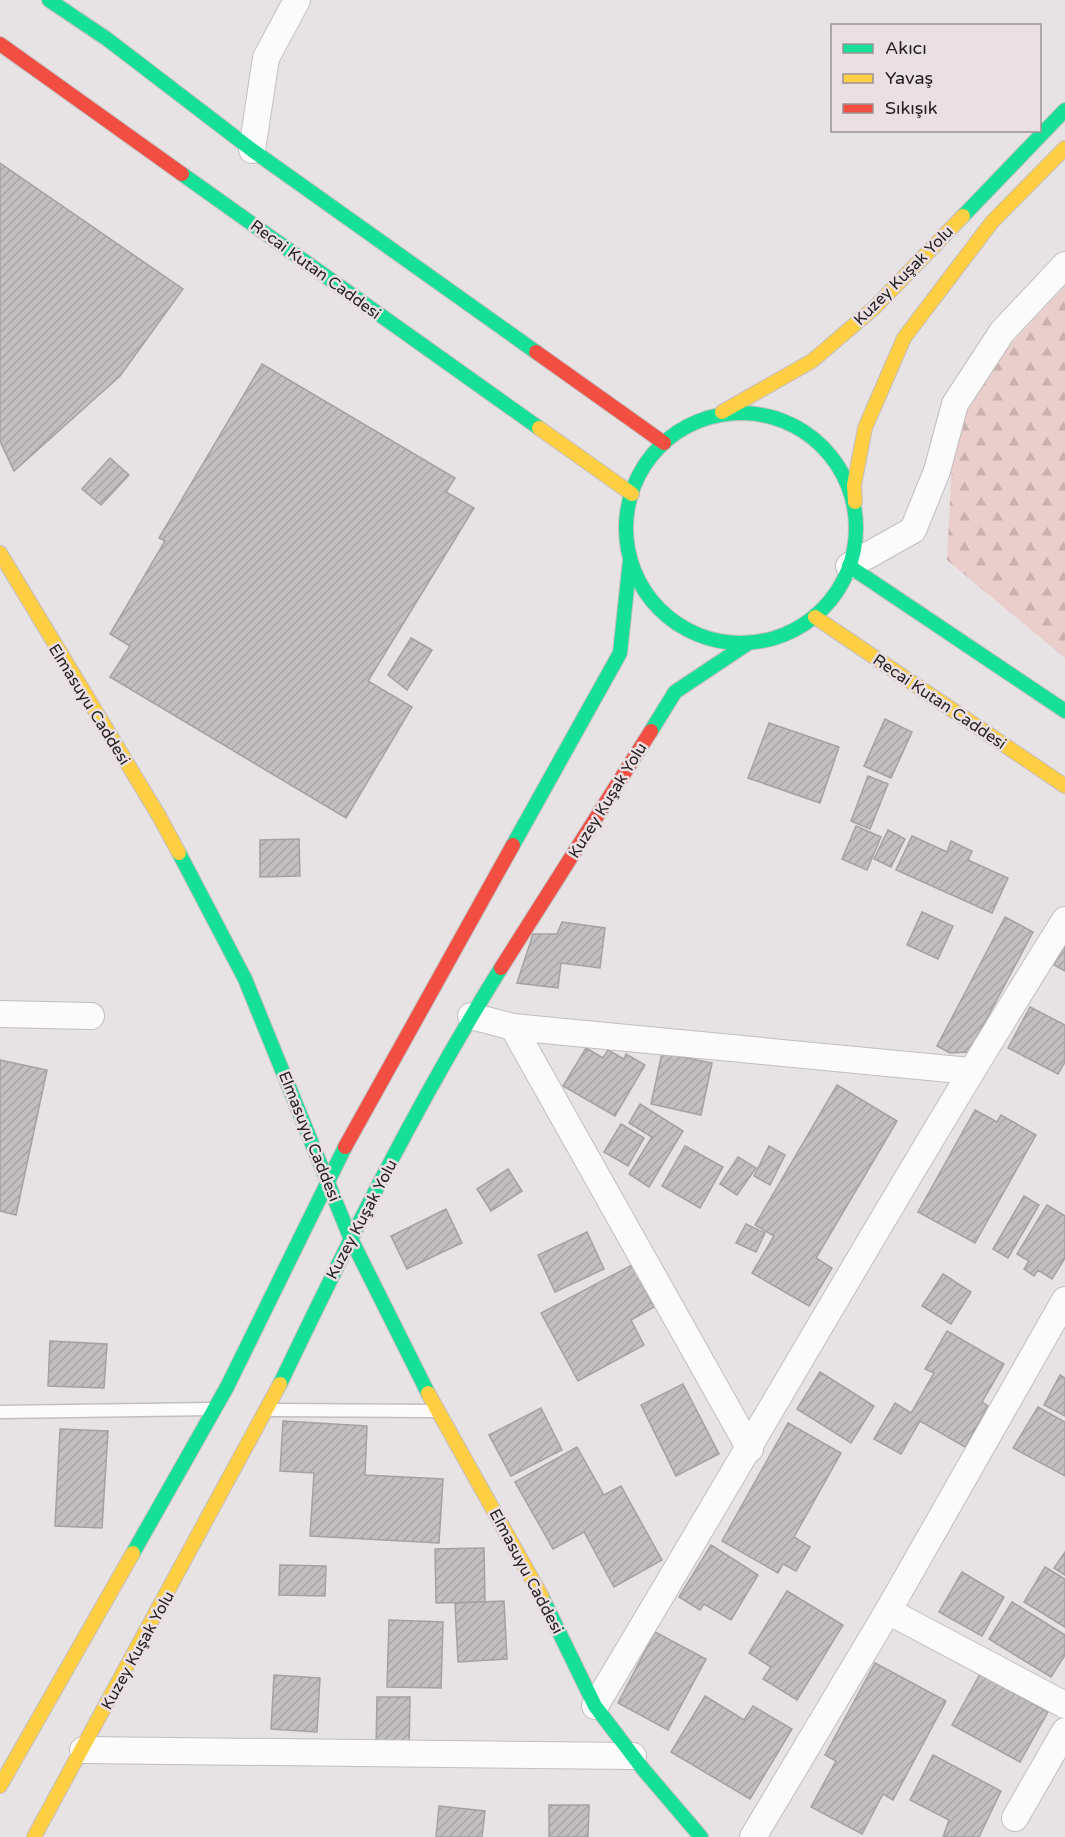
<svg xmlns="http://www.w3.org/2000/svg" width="1065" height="1837" font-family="'Varela Round',sans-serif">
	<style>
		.forest { fill: url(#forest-firs) }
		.building { fill: url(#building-hatch); stroke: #a4a1a3; stroke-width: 1.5 }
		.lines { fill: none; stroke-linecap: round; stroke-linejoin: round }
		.lane-casing { stroke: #c2bec0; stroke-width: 15 }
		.street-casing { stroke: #c2bec0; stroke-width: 28 }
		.fast-casing { stroke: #c2bec0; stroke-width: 16 }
		.slow-casing { stroke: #c2bec0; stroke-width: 16 }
		.jam-casing { stroke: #c2bec0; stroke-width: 16 }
		.lane { stroke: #fbfbfb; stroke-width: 12 }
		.street { stroke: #fbfbfb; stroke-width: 26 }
		.fast { stroke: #16e098; stroke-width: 14 }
		.slow { stroke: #ffcf43; stroke-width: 14 }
		.jam { stroke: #f24e42; stroke-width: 14 }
		.labels { text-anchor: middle; stroke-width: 5; stroke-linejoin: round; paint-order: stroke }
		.street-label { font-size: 16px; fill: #262223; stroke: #eadfe3 }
	</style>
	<defs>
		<pattern id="forest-firs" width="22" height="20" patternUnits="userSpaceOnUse" patternTransform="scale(1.5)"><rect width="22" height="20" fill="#eacecb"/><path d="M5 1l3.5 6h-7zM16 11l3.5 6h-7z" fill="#c9b1ae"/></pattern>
		<pattern id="building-hatch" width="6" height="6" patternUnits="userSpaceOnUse" patternTransform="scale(1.5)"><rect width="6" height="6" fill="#c3bfc1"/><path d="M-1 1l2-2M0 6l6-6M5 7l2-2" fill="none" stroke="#a7a4a6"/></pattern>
	</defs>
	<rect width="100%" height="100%" fill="#e7e2e4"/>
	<path class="forest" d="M 1065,286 L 1065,658 L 947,560 L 955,404 Z"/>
	<g class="building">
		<path d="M 0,163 L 183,289 L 120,376 L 14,471 L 0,441 Z"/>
		<path d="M 262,364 L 455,478 L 446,492 L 474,508 L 368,681 L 412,707 L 346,818 L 110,677 L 130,646 L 110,634 L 165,541 L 159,538 Z"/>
		<path d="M 110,458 L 129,475 L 101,505 L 82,489 Z"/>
		<path d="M 411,638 L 432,650 L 407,690 L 388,675 Z"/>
		<path d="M 885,719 L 912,732 L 891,778 L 864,766 Z"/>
		<path d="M 769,723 L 839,747 L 820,803 L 748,778 Z"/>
		<path d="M 868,776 L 888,784 L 870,829 L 851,821 Z"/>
		<path d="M 856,826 L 881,837 L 867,870 L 842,859 Z"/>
		<path d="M 888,830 L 905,839 L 891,867 L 874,859 Z"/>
		<path d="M 912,836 L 947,852 L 951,841 L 972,851 L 968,860 L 1008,878 L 992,913 L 896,870 Z"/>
		<path d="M 299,839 L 300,876 L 260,877 L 260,840 Z"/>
		<path d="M 922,912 L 953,926 L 938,959 L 907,945 Z"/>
		<path d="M 1005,917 L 1033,932 L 969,1052 L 950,1053 L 937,1046 Z"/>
		<path d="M 562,922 L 605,928 L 600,968 L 561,963 L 558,988 L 517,983 L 533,934 L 557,934 Z"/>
		<path d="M 1065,945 L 1065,971 L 1054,965 Z"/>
		<path d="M 1030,1007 L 1065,1025 L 1065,1062 L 1058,1074 L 1008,1048 Z"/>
		<path d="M 586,1048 L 603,1058 L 608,1050 L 624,1059 L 626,1054 L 645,1065 L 615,1116 L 563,1086 Z"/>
		<path d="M 662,1053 L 712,1063 L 701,1115 L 651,1104 Z"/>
		<path d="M 0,1060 L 47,1070 L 16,1215 L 0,1211 Z"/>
		<path d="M 837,1085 L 897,1121 L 816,1258 L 832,1268 L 809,1306 L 752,1273 L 774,1236 L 755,1225 Z"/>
		<path d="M 640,1104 L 683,1131 L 649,1187 L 629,1174 L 652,1137 L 629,1123 Z"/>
		<path d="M 975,1110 L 997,1122 L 1001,1115 L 1036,1135 L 975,1243 L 918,1212 Z"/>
		<path d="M 621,1124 L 644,1138 L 628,1166 L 604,1152 Z"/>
		<path d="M 685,1146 L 723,1167 L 700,1208 L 662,1186 Z"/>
		<path d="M 769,1146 L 785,1155 L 770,1185 L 754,1176 Z"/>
		<path d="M 738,1157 L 756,1168 L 737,1195 L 720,1184 Z"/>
		<path d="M 508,1169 L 522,1191 L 491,1211 L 477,1189 Z"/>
		<path d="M 1024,1196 L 1039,1205 L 1008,1258 L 993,1249 Z"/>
		<path d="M 1047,1205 L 1065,1216 L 1065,1258 L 1052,1279 L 1038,1270 L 1034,1276 L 1024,1269 L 1029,1261 L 1017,1254 Z"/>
		<path d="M 446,1209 L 462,1243 L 407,1269 L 391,1236 Z"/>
		<path d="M 746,1224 L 765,1233 L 756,1252 L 736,1243 Z"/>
		<path d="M 587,1232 L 604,1269 L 555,1292 L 538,1255 Z"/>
		<path d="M 632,1265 L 654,1307 L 631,1320 L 644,1345 L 578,1381 L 541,1313 Z"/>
		<path d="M 943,1274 L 971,1292 L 951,1324 L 922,1306 Z"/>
		<path d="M 947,1331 L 1004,1364 L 982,1402 L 988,1406 L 965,1447 L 920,1421 L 901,1454 L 874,1439 L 895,1403 L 911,1413 L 934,1373 L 925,1369 Z"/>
		<path d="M 50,1341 L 107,1344 L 104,1388 L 48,1386 Z"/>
		<path d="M 820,1372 L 874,1406 L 851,1443 L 797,1409 Z"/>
		<path d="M 1060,1375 L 1065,1378 L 1065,1416 L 1044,1405 Z"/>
		<path d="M 683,1384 L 719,1454 L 676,1476 L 641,1405 Z"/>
		<path d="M 1038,1407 L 1065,1422 L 1065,1476 L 1013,1448 Z"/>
		<path d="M 541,1408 L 562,1450 L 511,1476 L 489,1435 Z"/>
		<path d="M 283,1421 L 367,1426 L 365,1475 L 443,1479 L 439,1543 L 310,1536 L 314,1473 L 280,1471 Z"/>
		<path d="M 788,1423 L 841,1453 L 794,1537 L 810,1547 L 796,1571 L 783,1564 L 778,1573 L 722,1541 Z"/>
		<path d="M 60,1429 L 108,1431 L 102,1528 L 55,1526 Z"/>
		<path d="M 577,1447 L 604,1495 L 621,1486 L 662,1560 L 614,1587 L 584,1532 L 553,1549 L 515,1482 Z"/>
		<path d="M 711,1545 L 758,1575 L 731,1620 L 704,1604 L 700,1610 L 679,1597 Z"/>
		<path d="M 484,1548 L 485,1602 L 436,1603 L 435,1549 Z"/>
		<path d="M 1065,1552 L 1065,1575 L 1054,1568 Z"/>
		<path d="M 280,1565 L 326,1566 L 325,1596 L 279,1595 Z"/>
		<path d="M 1045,1567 L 1065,1579 L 1065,1627 L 1024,1602 Z"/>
		<path d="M 962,1572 L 1004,1597 L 982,1636 L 939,1612 Z"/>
		<path d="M 787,1591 L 843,1625 L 797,1700 L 763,1679 L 771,1667 L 749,1653 Z"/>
		<path d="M 504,1601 L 507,1659 L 458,1662 L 455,1603 Z"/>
		<path d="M 1012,1602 L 1065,1635 L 1065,1655 L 1051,1677 L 989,1639 Z"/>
		<path d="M 389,1620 L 443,1622 L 441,1688 L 387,1687 Z"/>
		<path d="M 655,1632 L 706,1659 L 668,1730 L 618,1703 Z"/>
		<path d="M 875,1663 L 946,1701 L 893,1800 L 883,1794 L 862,1834 L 811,1807 L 836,1761 L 825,1755 Z"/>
		<path d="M 980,1674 L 1048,1712 L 1020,1762 L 952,1725 Z"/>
		<path d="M 274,1675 L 320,1678 L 317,1732 L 271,1729 Z"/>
		<path d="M 705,1696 L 744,1720 L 753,1706 L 792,1729 L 750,1799 L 671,1752 Z"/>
		<path d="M 377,1697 L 410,1697 L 409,1750 L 376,1749 Z"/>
		<path d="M 933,1755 L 1001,1791 L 979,1837 L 943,1837 L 949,1820 L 910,1800 Z"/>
		<path d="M 549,1805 L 589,1805 L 588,1837 L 549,1837 Z"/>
		<path d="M 439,1806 L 485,1811 L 482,1837 L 436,1837 Z"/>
	</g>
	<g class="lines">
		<defs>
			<g id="lane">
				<path d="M 272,1410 L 434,1411"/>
				<path d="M 0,1412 L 212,1409"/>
			</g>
			<g id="street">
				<path d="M 252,150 L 266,58 L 297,0"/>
				<path d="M 849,566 L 913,530 L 937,471 L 955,404 L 1002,332 L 1065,265"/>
				<path d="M 0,1014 L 91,1016"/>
				<path d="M 471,1016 L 513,1027 L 970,1071"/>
				<path d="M 513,1027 L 750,1449"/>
				<path d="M 888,1611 L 1065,1705"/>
				<path d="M 595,1706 C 753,1444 903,1178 1065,920"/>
				<path d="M 83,1750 L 633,1756"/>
				<path d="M 1015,1818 L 1065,1731"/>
				<path d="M 753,1837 L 888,1611 L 1065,1300"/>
			</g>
			<g id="fast">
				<path d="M 49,0 L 107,39 L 252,150 L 536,352"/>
				<path d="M 182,174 L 539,428"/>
				<path d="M 963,216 L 1065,110"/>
				<circle cx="741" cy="528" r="115"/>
				<path d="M 849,566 L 1065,711"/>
				<path d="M 651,731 L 675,692 L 747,644"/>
				<path d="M 513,845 L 620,653 L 630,560"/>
				<path d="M 179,853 L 245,979 L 350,1237 L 428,1393"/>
				<path d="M 280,1384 C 348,1242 418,1101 501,968"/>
				<path d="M 133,1553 L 227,1387 L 345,1147"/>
				<path d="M 542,1597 L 595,1706 L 643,1769 L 701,1837"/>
			</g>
			<g id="slow">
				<path d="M 722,412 L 812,361 L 874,308 L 963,216"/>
				<path d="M 539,428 L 632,494"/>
				<path d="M 855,502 L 854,485 L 865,428 L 904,338 L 992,222 L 1065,148"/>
				<path d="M 0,553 L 159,816 L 179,853"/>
				<path d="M 815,617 L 1065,786"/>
				<path d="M 428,1393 L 542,1597"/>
				<path d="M 0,1786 L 133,1553"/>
				<path d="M 34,1837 L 280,1384"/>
			</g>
			<g id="jam">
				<path d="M 0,44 L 182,174"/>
				<path d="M 536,352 L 664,443"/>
				<path d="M 501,968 L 651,731"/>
				<path d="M 345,1147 L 513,845"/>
			</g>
		</defs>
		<use href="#lane" class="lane-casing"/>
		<use href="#street" class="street-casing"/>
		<use href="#fast" class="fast-casing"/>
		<use href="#slow" class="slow-casing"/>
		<use href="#jam" class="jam-casing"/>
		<use href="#lane" class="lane"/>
		<use href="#street" class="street"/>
		<use href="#fast" class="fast"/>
		<use href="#slow" class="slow"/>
		<use href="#jam" class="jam"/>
	</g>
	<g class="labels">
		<g class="street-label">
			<text transform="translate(316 269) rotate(36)" y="6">Recai Kutan Caddesi</text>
			<text transform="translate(903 275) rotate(-45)" y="6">Kuzey Kuşak Yolu</text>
			<text transform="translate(940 701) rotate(34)" y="6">Recai Kutan Caddesi</text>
			<text transform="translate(90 704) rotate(58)" y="6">Elmasuyu Caddesi</text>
			<text transform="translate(607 800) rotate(-58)" y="6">Kuzey Kuşak Yolu</text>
			<text transform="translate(310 1136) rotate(68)" y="6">Elmasuyu Caddesi</text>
			<text transform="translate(361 1219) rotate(-62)" y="6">Kuzey Kuşak Yolu</text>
			<text transform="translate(527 1571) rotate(62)" y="6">Elmasuyu Caddesi</text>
			<text transform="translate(137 1650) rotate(-61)" y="6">Kuzey Kuşak Yolu</text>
		</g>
	</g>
	<rect x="831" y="24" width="210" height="108" fill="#eadfe3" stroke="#9c9396" stroke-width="1.5"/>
	<rect x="843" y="44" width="30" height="9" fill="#16e098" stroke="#9c9396" stroke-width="1.5"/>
	<text x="885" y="54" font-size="18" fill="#262223">Akıcı</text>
	<rect x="843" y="74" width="30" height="9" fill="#ffcf43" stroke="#9c9396" stroke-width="1.5"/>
	<text x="885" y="84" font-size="18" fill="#262223">Yavaş</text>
	<rect x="843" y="104" width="30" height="9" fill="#f24e42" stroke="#9c9396" stroke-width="1.5"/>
	<text x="885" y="114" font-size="18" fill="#262223">Sıkışık</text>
</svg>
